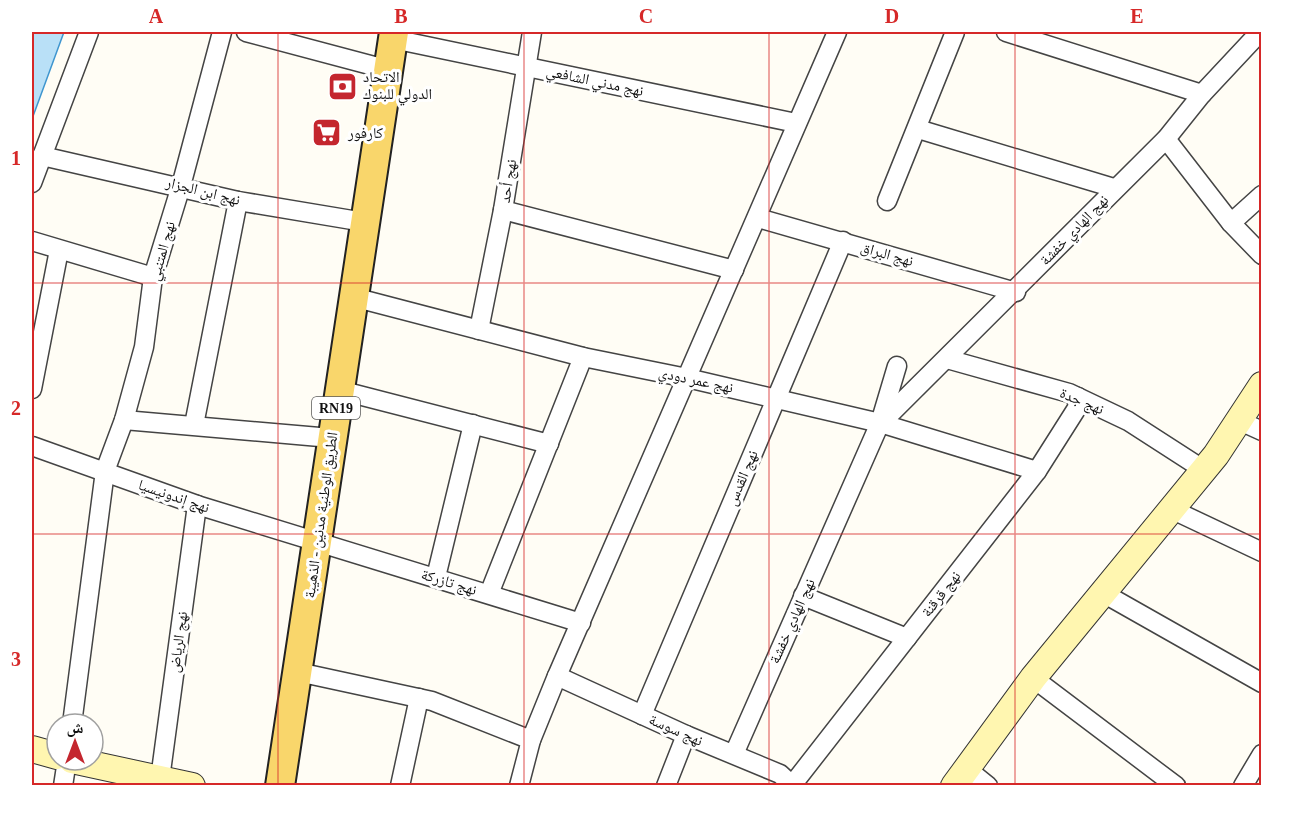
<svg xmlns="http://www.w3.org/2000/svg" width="1293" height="817" font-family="'Times New Roman','Noto Naskh Arabic',serif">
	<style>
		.water { fill: #b9e0f7; stroke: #3f96cf; stroke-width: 1.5 }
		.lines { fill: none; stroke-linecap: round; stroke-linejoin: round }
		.street-casing { stroke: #444; stroke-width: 21 }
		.secondary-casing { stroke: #333; stroke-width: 28 }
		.primary-casing { stroke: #222; stroke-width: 32 }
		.street { stroke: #fff; stroke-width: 18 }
		.secondary { stroke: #fff6b0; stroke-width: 26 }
		.primary { stroke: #f9d66b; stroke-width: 28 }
		.grid { fill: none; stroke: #d62828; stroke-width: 1.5; stroke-opacity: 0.55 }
		.labels { text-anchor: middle; stroke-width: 6; stroke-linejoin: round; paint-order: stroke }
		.shield { fill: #fff; stroke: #585858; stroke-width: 1.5 }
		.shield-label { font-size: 14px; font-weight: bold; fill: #111 }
		.poi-label { font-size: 15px; fill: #111; stroke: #fff; text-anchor: start }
		.street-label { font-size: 15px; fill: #111; stroke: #fff }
		.neatline { fill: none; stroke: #d62828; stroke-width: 2 }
		.grid-label { font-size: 20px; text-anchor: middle; font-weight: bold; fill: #d62828 }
	</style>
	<rect width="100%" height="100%" fill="#fffdf5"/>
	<path class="water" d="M 32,32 L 64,32 L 32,119 Z"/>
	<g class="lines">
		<defs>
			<g id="street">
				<path d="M 246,32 L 389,70"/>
				<path d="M 1006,32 L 1202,94"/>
				<path d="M 393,39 L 796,123"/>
				<path d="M 918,129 L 1114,188"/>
				<path d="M 1166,139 L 1231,223 L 1262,255"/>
				<path d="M 42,156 L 238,201 L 364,222"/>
				<path d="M 32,183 L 89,32"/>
				<path d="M 887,201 L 955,32"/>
				<path d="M 503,210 L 734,270"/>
				<path d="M 758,218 L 1016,292"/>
				<path d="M 1231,223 L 1262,195"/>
				<path d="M 32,241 L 153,277"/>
				<path d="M 353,297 L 583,357 L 687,378 L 880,423 L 1037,471"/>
				<path d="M 479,330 L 503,210 L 532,32"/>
				<path d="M 947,359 L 1069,393 L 1128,421 L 1204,470"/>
				<path d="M 32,389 L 59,250"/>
				<path d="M 339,390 L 549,444"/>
				<path d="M 124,420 L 331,438"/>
				<path d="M 1240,421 L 1262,431"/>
				<path d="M 881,423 L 1166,139 L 1202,94 L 1260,32"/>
				<path d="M 194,425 L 238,201"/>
				<path d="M 32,446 L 197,505 L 581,623"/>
				<path d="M 1171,509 L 1262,552"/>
				<path d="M 436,577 L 473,424"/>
				<path d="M 1103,593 L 1262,683"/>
				<path d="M 489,594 L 583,357"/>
				<path d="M 803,596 L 907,638"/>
				<path d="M 298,672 L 432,701 L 531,740"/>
				<path d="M 557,676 L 686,735 L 780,774 L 793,786"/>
				<path d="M 1033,678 L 1176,786"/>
				<path d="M 642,715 L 843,241"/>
				<path d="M 72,724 L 105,471 L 124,420 L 144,347 L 153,277 L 181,186 L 222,32"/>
				<path d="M 734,754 L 880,423 L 897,366"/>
				<path d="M 967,769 L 988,786"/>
				<path d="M 160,779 L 197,505"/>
				<path d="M 793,784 L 1037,471 L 1077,408 L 1078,397"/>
				<path d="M 63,786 L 67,760"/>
				<path d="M 400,786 L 419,698"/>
				<path d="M 519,786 L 531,740 L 557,676 L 837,32"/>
				<path d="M 666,786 L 686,735"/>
				<path d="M 1243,786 L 1262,754"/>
			</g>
			<g id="secondary">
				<path d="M 32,749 L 57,756"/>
				<path d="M 72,760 L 192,786"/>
				<path d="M 954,786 L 1033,678 L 1216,455 L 1262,385"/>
			</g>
			<path id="primary" d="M 280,786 L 394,32"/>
		</defs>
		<use href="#street" class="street-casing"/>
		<use href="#secondary" class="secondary-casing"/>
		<use href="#primary" class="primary-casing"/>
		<use href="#street" class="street"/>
		<use href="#secondary" class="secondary"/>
		<use href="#primary" class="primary"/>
	</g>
	<path class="grid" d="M 278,32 L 278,786M 524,32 L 524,786M 769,32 L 769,786M 1015,32 L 1015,786M 32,283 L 1262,283M 32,534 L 1262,534"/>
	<defs>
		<symbol id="bank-square" viewBox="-11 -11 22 22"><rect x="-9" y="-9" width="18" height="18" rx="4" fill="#c4262e" stroke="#fff"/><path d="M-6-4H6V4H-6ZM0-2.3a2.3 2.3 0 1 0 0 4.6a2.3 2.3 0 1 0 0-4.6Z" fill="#fff"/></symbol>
		<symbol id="supermarket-square" viewBox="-11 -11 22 22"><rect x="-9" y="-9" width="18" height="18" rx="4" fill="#c4262e" stroke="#fff"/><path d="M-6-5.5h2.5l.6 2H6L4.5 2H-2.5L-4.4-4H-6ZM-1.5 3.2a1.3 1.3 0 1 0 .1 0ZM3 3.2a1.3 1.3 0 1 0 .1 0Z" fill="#fff"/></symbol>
	</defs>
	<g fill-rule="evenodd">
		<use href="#bank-square" x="326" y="70" width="33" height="33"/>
		<use href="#supermarket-square" x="310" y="116" width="33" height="33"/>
	</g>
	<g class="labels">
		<rect class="shield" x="312" y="397" width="48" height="22" rx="4.5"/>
		<g class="shield-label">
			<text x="336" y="413">RN19</text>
		</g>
		<g class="poi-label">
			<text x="363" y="82">الاتحاد<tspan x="363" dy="17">الدولي للبنوك</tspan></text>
			<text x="348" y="138">كارفور</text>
		</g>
		<g class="street-label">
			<text transform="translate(595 81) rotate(12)" y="5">نهج مدني الشافعي</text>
			<text transform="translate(508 181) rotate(-81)" y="5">نهج أحد</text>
			<text transform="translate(203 191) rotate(14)" y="5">نهج ابن الجزار</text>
			<text transform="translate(1074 230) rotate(-46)" y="5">نهج الهادي خفشة</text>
			<text transform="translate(162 251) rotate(-74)" y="5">نهج المتنبي</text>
			<text transform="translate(887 254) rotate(16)" y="5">نهج البراق</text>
			<text transform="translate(696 380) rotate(12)" y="5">نهج عمر دودي</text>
			<text transform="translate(1082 401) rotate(23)" y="5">نهج جدة</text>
			<text transform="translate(742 478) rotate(-67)" y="5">نهج القدس</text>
			<text transform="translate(174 496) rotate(19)" y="5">نهج إندونيسيا</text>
			<text transform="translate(321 515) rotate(-82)" y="5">الطريق الوطنية مدنين - الذهيبة</text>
			<text transform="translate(449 582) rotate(17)" y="5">نهج تازركة</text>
			<text transform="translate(941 594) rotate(-52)" y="5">نهج قرقنة</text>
			<text transform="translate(792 621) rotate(-66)" y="5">نهج الهادي خفشة</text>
			<text transform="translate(178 642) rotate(-82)" y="5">نهج الرياض</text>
			<text transform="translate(676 730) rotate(24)" y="5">نهج سوسة</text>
		</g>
	</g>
	<rect width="1293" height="817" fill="none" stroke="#ffffff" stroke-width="66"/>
	<g transform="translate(75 742)"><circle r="28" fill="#ffffff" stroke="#a0a0a0" stroke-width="1.5"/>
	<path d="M0-4.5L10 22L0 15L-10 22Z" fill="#c4262e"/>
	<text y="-9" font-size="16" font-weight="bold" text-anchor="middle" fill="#111111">ش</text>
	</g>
	<rect x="33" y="33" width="1227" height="751" class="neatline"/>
	<g class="grid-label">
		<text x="156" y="23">A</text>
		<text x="401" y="23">B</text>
		<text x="646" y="23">C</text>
		<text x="892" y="23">D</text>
		<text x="1137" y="23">E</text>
		<text x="16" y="165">1</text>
		<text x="16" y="415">2</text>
		<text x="16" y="666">3</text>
	</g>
</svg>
